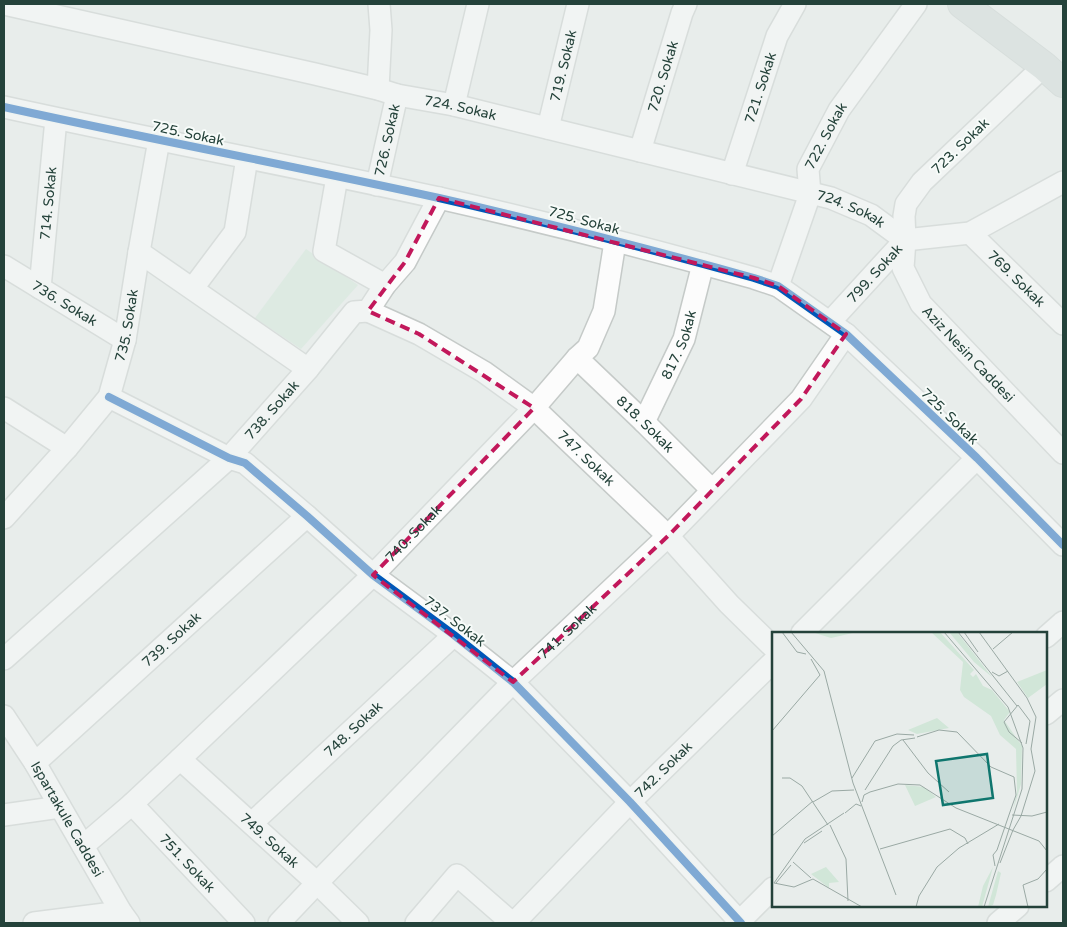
<svg xmlns="http://www.w3.org/2000/svg" width="1067" height="927" font-family="'Varela Round',sans-serif">
	<style>
		.park { fill: #d1e6d8 }
		.lines { fill: none; stroke-linecap: round; stroke-linejoin: round }
		.minor-casing { stroke: #c5cac8; stroke-width: 24 }
		.major-casing { stroke: #c3ccc9; stroke-width: 30 }
		.minor { stroke: #fcfcfc; stroke-width: 21 }
		.major { stroke: #cfd7d5; stroke-width: 28 }
		.cycleway-casing { stroke: #f7fbf9; stroke-width: 11 }
		.cycleway { stroke: #0057b8; stroke-width: 8 }
		.marked { fill: none; stroke: #c2185b; stroke-width: 4; stroke-dasharray: 10 6; stroke-linejoin: round }
		.labels { text-anchor: middle; stroke-width: 4; stroke-linejoin: round; paint-order: stroke }
		.street-label { font-size: 14px; fill: #24423a; stroke: #f7fbf9 }
		.inset-road { fill: none; stroke: #9aa9a4; stroke-width: 1 }
		.view { fill: #0f766e; fill-opacity: 0.15; stroke: #0f766e; stroke-width: 2.5 }
		.inset-edge { fill: none; stroke: #24423a; stroke-width: 2.5 }
	</style>
	<rect width="100%" height="100%" fill="#e8edeb"/>
	<path class="park" d="M 306,249 L 358,285 L 301,349 L 255,318 Z"/>
	<g class="lines">
		<defs>
			<g id="minor">
				<path id="s1" d="M 4,4 L 315,74 L 378,89 L 397,95 L 454,105 L 831,198 L 871,215 L 905,240"/>
				<path id="s2" d="M 1044,66 L 922,182 L 906,204 L 904,216 L 905,240 L 903,268 L 921,304 L 1063,453"/>
				<path d="M 378,89 L 381,30 L 379,4"/>
				<path d="M 454,105 L 478,4"/>
				<path d="M 4,107 C 149,139 294,166 439,198 C 545,222 650,249 754,278 L 778,286 L 846,334 L 977,458 L 1063,545"/>
				<path id="s3" d="M 548,128 L 578,4"/>
				<path d="M 159,140 L 139,252 L 308,369"/>
				<path id="s4" d="M 640,151 L 682,13 L 686,4"/>
				<path id="s5" d="M 732,174 L 777,36 L 795,4"/>
				<path d="M 337,177 L 324,251 L 385,285"/>
				<path id="s6" d="M 377,185 L 397,95"/>
				<path id="s7" d="M 970,233 L 1063,324"/>
				<path id="s8" d="M 4,266 L 125,340"/>
				<path id="s9" d="M 778,286 L 810,194 L 808,169 L 839,110 L 916,4"/>
				<path id="s10" d="M 40,288 L 56,119"/>
				<path d="M 193,288 L 235,232 L 247,158"/>
				<path id="s11" d="M 368,311 L 419,334 L 484,372 L 534,408 L 668,536 L 729,604 L 773,647"/>
				<path id="s12" d="M 830,322 L 905,240 L 970,233 L 1063,182"/>
				<path id="s13" d="M 577,358 L 644,422 L 712,490"/>
				<path d="M 109,397 L 229,458 L 245,463 L 307,516 L 373,575 L 454,635 L 513,682 L 630,802 L 741,923"/>
				<path d="M 4,408 L 67,448"/>
				<path id="s14" d="M 644,422 L 684,339 L 703,264"/>
				<path id="s15" d="M 4,518 L 67,448 L 109,397 L 125,340 L 139,252"/>
				<path d="M 802,633 L 977,458"/>
				<path d="M 1046,637 L 1063,622"/>
				<path id="s16" d="M 4,659 L 229,458 L 308,369 L 354,312 L 368,311 L 385,285 L 405,262 L 439,198"/>
				<path d="M 1046,714 L 1063,700"/>
				<path id="s17" d="M 4,716 L 35,763 L 121,912 L 129,923"/>
				<path id="s18" d="M 180,759 L 317,883 L 358,923"/>
				<path id="s19" d="M 35,763 L 307,516"/>
				<path id="s20" d="M 132,804 L 244,923"/>
				<path d="M 4,815 L 60,807"/>
				<path id="s21" d="M 252,823 L 454,635"/>
				<path id="s22" d="M 83,846 L 132,804 L 180,759 L 373,575 L 534,408 L 577,358 L 588,348 L 604,311 L 615,242"/>
				<path d="M 1046,881 L 1063,866"/>
				<path d="M 34,923 L 121,912"/>
				<path id="s23" d="M 279,923 L 317,883 L 513,682 L 668,536 L 801,399 L 846,334"/>
				<path d="M 416,923 L 457,875 L 512,923"/>
				<path id="s24" d="M 514,923 L 630,802 L 773,662"/>
				<path d="M 738,923 L 773,888"/>
				<path d="M 998,923 L 1018,906"/>
			</g>
			<path id="major" d="M 962,4 L 1044,66 L 1063,83"/>
		</defs>
		<use href="#minor" class="minor-casing"/>
		<use href="#major" class="major-casing"/>
		<use href="#minor" class="minor"/>
		<use href="#major" class="major"/>
		<defs>
			<g id="cycleway">
				<path d="M 4,107 C 149,139 294,166 439,198 C 545,222 650,249 754,278 L 778,286 L 846,334 L 977,458 L 1063,545"/>
				<path d="M 109,397 L 229,458 L 245,463 L 307,516 L 373,575 L 454,635 L 513,682 L 630,802 L 741,923"/>
			</g>
		</defs>
		<use href="#cycleway" class="cycleway-casing"/>
		<use href="#cycleway" class="cycleway"/>
	</g>
	<path d="M0 0H1067V927H0ZM 439,198 L 754,278 L 778,286 L 846,334 L 801,399 L 668,536 L 513,682 L 373,575 L 534,408 L 419,334 L 368,311 L 405,262 Z" fill="#e8edeb" fill-opacity=".55" fill-rule="evenodd"/>
	<path class="marked" d="M 439,198 L 754,278 L 778,286 L 846,334 L 801,399 L 668,536 L 513,682 L 373,575 L 534,408 L 419,334 L 368,311 L 405,262 Z"/>
	<g class="labels">
		<g class="street-label">
			<text dy="5" stroke="none"><textPath href="#s3" startOffset="64">719. Sokak</textPath></text>
			<text dy="5" stroke="none"><textPath href="#s4" startOffset="78">720. Sokak</textPath></text>
			<text dy="5" stroke="none"><textPath href="#s5" startOffset="91">721. Sokak</textPath></text>
			<text dy="5" stroke="none"><textPath href="#s1" startOffset="468">724. Sokak</textPath></text>
			<text transform="translate(188 133) rotate(12)" y="5">725. Sokak</text>
			<text dy="5" stroke="none"><textPath href="#s9" startOffset="160">722. Sokak</textPath></text>
			<text dy="5" stroke="none"><textPath href="#s6" startOffset="46">726. Sokak</textPath></text>
			<text transform="translate(960 146) rotate(-44)" y="5">723. Sokak</text>
			<text dy="5" stroke="none"><textPath href="#s10" startOffset="85">714. Sokak</textPath></text>
			<text dy="5" stroke="none"><textPath href="#s1" startOffset="872">724. Sokak</textPath></text>
			<text transform="translate(584 220) rotate(15)" y="5">725. Sokak</text>
			<text dy="5" stroke="none"><textPath href="#s12" startOffset="66">799. Sokak</textPath></text>
			<text dy="5" stroke="none"><textPath href="#s7" startOffset="65">769. Sokak</textPath></text>
			<text dy="5" stroke="none"><textPath href="#s8" startOffset="71">736. Sokak</textPath></text>
			<text dy="5" stroke="none"><textPath href="#s15" startOffset="234">735. Sokak</textPath></text>
			<text dy="5" stroke="none"><textPath href="#s14" startOffset="85">817. Sokak</textPath></text>
			<text dy="5" stroke="none"><textPath href="#s2" startOffset="369">Aziz Nesin Caddesi</textPath></text>
			<text dy="5" stroke="none"><textPath href="#s16" startOffset="366">738. Sokak</textPath></text>
			<text transform="translate(950 416) rotate(44)" y="5">725. Sokak</text>
			<text dy="5" stroke="none"><textPath href="#s13" startOffset="95">818. Sokak</textPath></text>
			<text dy="5" stroke="none"><textPath href="#s11" startOffset="265">747. Sokak</textPath></text>
			<text dy="5" stroke="none"><textPath href="#s22" startOffset="455">740. Sokak</textPath></text>
			<text transform="translate(455 621) rotate(37)" y="5">737. Sokak</text>
			<text dy="5" stroke="none"><textPath href="#s23" startOffset="410">741. Sokak</textPath></text>
			<text dy="5" stroke="none"><textPath href="#s19" startOffset="184">739. Sokak</textPath></text>
			<text dy="5" stroke="none"><textPath href="#s21" startOffset="138">748. Sokak</textPath></text>
			<text dy="5" stroke="none"><textPath href="#s24" startOffset="214">742. Sokak</textPath></text>
			<text dy="5" stroke="none"><textPath href="#s17" startOffset="121">Ispartakule Caddesi</textPath></text>
			<text dy="5" stroke="none"><textPath href="#s18" startOffset="121">749. Sokak</textPath></text>
			<text dy="5" stroke="none"><textPath href="#s20" startOffset="81">751. Sokak</textPath></text>
		</g>
	</g>
	<g transform="translate(772 632)">
		<rect width="275" height="275" fill="#e8edeb"/>
		<path d="M 40,0 L 85,0 L 59,6 ZM 159,0 L 168,0 L 176,9 L 202,38 L 198,42 L 201,45 L 204,42 L 211,54 L 220,58 L 238,80 L 232,88 L 250,114 L 249,152 L 240,182 L 245,160 L 244,117 L 228,103 L 219,84 L 192,65 L 188,58 L 191,30 ZM 177,0 L 185,0 L 220,45 L 202,30 Z" fill="#d1e6d8"/>
		<path d="M 275,38 L 275,52 L 256,66 L 245,50 ZM 165,86 L 177,96 L 145,102 L 136,98 ZM 133,153 L 152,155 L 164,165 L 143,174 ZM 54,235 L 67,250 L 57,251 L 57,256 L 39,242 ZM 221,235 L 210,275 L 206,275 L 211,254 ZM 226,239 L 229,241 L 224,263 L 221,273 L 216,275 Z" fill="#d1e6d8"/>
		<path class="inset-road" d="M 10,0 L 25,20 L 34,22M 19,0 L 52,39 L 81,151 L 124,263M 172,0 L 236,75 L 251,116 L 250,157 L 212,275M 186,0 L 245,74M 192,0 L 206,20M 207,0 L 255,66 L 264,85 L 259,117 L 263,139 L 249,184M 221,17 L 241,0M 39,27 L 48,43M 220,40 L 227,44 L 236,39M 0,99 L 48,43M 145,105 L 167,98 L 185,100 L 219,135 L 242,145 L 244,163 L 239,177M 131,108 L 156,141 L 177,160M 250,111 L 237,100 L 232,90 L 246,73 L 258,89 L 254,112M 10,146 L 18,146 L 30,154 L 56,193M 80,146 L 103,109 L 125,102 L 142,103M 93,158 L 121,114 L 129,108 L 143,106M 41,170 L 60,159 L 82,158M 90,170 L 92,163 L 98,160 L 126,152 L 148,153 L 184,176 L 267,209 L 275,219M 73,181 L 84,172 L 89,174M 240,183 L 260,184 L 275,180M 58,193 L 74,227 L 76,269M 241,198 L 249,184M 0,204 L 41,169M 32,211 L 50,199M 108,217 L 178,197 L 193,206 L 196,212M 225,218 L 239,177M 21,230 L 39,246M 228,231 L 241,198M 223,234 L 221,223 L 225,218M 41,247 L 22,255 L 2,251 L 33,207 L 72,181M 41,247 L 90,275M 4,251 L 19,233M 144,275 L 147,264 L 165,235 L 187,216 L 227,192M 256,275 L 251,253 L 266,247 L 275,237"/>
		<path class="view" d="M 215,122 L 221,166 L 171,173 L 164,129 Z"/>
		<rect width="275" height="275" class="inset-edge"/>
	</g>
	<rect width="1067" height="927" fill="none" stroke="#24423a" stroke-width="10"/>
</svg>
